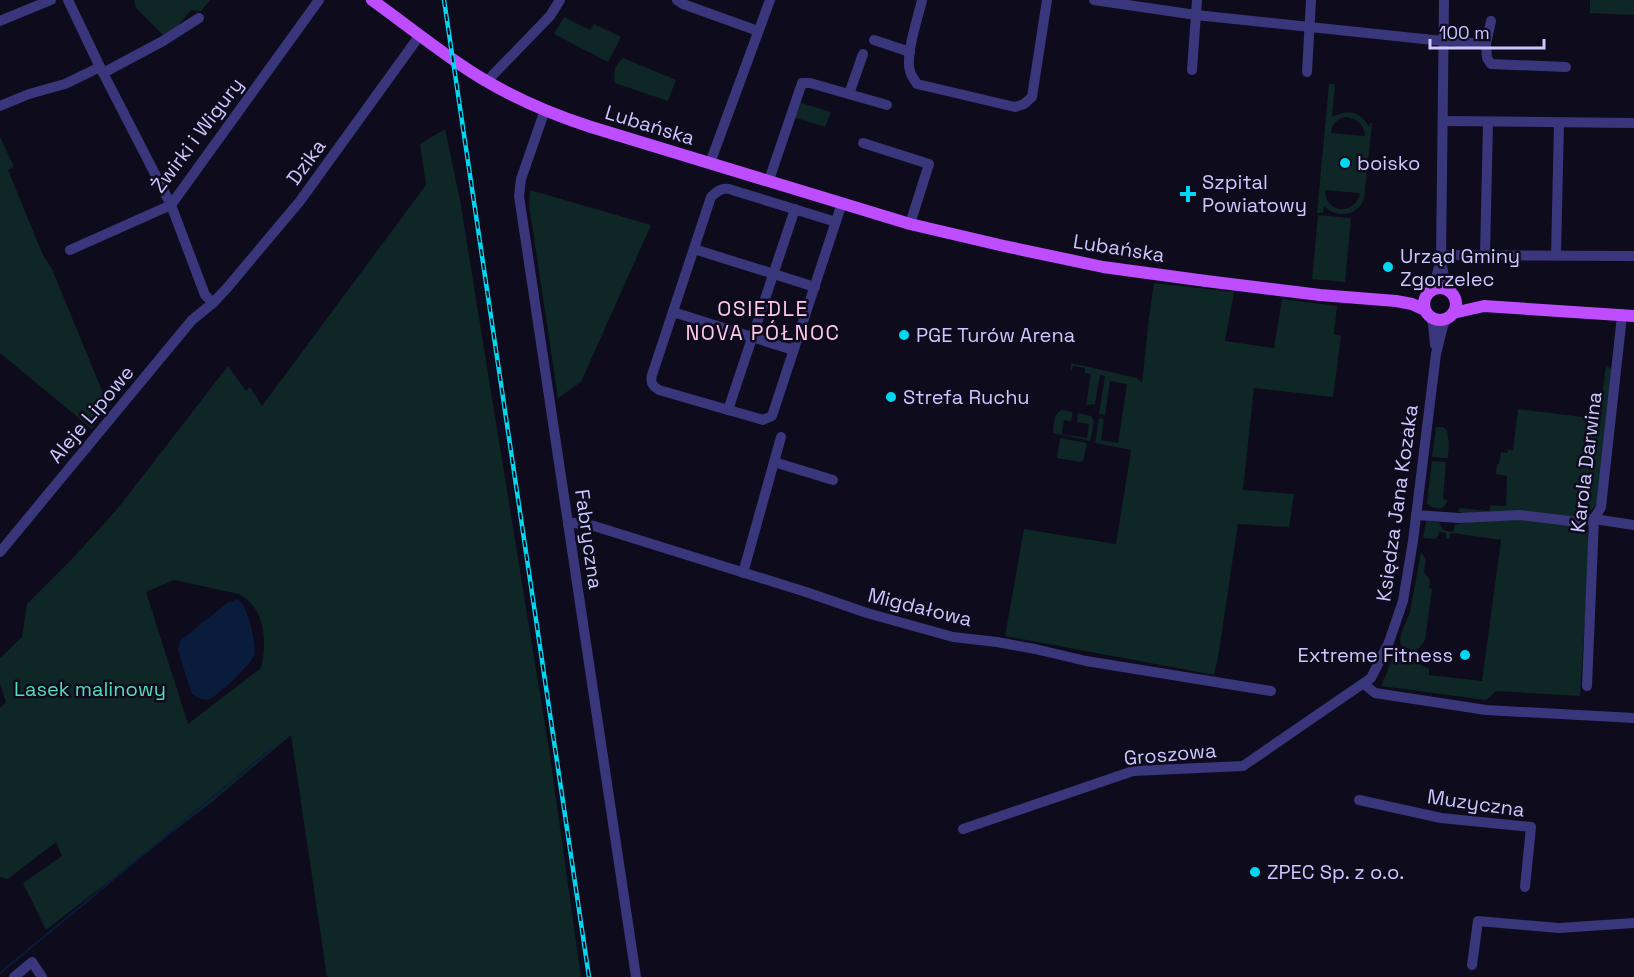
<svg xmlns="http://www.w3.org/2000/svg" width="1634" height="977" font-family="'Space Grotesk',sans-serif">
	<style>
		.green { fill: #0e2625; fill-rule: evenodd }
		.water { fill: #0a1c3c }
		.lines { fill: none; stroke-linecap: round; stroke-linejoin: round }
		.stream { stroke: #0a1c3c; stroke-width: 2 }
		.minor { stroke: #39367c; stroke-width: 10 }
		.major { stroke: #bd4dff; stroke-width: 12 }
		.rail-casing { stroke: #00d8f1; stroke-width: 4.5 }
		.rail { stroke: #0e0b1c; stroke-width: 2; stroke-dasharray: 7; stroke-linecap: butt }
		.poi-dot { fill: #00d8f1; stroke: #0e0b1c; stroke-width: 2 }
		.labels { text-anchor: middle; stroke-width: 5; stroke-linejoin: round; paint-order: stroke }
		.street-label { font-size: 20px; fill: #cdc6ff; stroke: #0e0b1c }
		.poi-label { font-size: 20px; fill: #cdc6ff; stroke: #0e0b1c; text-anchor: start }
		.park-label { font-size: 20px; fill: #53debc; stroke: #0e0b1c }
		.neighbourhood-label { font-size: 21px; letter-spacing: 1.5px; fill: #ffc8eb; stroke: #0e0b1c }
	</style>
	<rect width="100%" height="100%" fill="#0e0b1c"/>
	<g class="green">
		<path d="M 134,0 L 210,0 L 201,11 L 191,10 L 172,33 L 165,37 L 136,8 Z"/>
		<path d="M 1590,0 L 1634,0 L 1634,15 L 1590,13 Z"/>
		<path d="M 564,17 L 590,30 L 594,24 L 621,37 L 608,62 L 554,34 Z"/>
		<path d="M 623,58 L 676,80 L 668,101 L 615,83 C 613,73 615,64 623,58 Z"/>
		<path d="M 1329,84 L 1335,84 L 1332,117 C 1347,109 1361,111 1369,127 L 1370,123 L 1372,123 L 1364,199 C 1357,216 1337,219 1324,206 L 1323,213 L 1317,213 ZM 1347,117 C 1358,119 1364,125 1365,136 L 1331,133 C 1332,123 1338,118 1347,117 ZM 1325,190 L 1359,193 L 1360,194 C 1354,216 1325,214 1325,190 Z"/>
		<path d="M 798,102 L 831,112 L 825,127 L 793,117 Z"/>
		<path d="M 445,129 L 460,200 L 550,756 L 581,977 L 327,977 L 291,735 L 213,801 L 46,930 L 23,883 L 62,856 L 56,842 L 8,879 L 0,877 L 0,708 L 6,702 L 0,684 L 0,658 L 22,637 L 27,604 L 74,557 L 118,508 L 228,366 L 246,391 L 250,387 L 262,406 L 426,185 L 420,144 ZM 174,580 C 189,583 205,587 220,590 C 227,592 236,592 242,596 C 266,610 267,645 261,668 L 188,724 L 146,592 Z"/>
		<path d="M 0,137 L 14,167 L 8,170 L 42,253 L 52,269 L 107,403 L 92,429 L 0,353 Z"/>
		<path d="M 530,190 L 651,225 L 581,382 L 558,398 L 529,205 Z"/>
		<path d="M 1318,215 L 1351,218 L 1345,282 L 1312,279 Z"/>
		<path d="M 1154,283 L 1234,292 L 1225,341 L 1274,348 L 1282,299 L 1337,306 L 1334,334 L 1341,336 L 1333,397 L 1254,388 L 1243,490 L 1294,494 L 1289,527 L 1238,524 L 1218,658 L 1214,675 L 1005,636 L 1024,529 L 1116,544 L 1131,450 L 1095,443 L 1099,418 L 1104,419 L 1101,440 L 1118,443 L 1127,384 L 1110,381 L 1105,415 L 1099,414 L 1105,376 L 1100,375 L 1095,404 L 1086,405 L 1091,374 L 1085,373 L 1085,368 L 1073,366 L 1072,370 L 1070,370 L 1071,363 L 1137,378 L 1142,383 L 1149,317 Z"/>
		<path d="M 1606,365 L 1612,370 L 1597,503 C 1592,511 1586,516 1576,517 L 1481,515 L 1458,512 L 1459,508 L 1489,511 L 1490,505 L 1506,506 L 1507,476 L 1496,474 L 1497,464 L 1499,464 L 1501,452 L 1507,453 L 1508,450 L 1513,450 L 1518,409 L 1599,419 Z"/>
		<path d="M 1062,410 L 1073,412 L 1071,421 L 1064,420 L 1062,434 L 1087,438 L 1089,424 L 1077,422 L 1078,413 L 1091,416 L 1094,422 L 1090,441 L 1053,433 C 1054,425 1053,413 1062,410 Z"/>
		<path d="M 1436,427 L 1443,427 L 1447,430 L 1449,443 L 1448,458 L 1432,457 Z"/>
		<path d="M 1060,438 L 1087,443 L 1083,461 L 1080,462 L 1057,458 Z"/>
		<path d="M 1432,461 L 1446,462 L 1443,499 L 1447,500 L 1445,506 L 1440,509 L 1431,507 L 1427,503 Z"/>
		<path d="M 1514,517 L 1586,527 L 1590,541 L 1580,696 L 1496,691 L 1486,700 L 1381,686 L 1395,653 L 1401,654 L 1429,669 L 1429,675 L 1482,681 L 1501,540 L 1453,533 L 1450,534 L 1450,539 L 1446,539 L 1446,533 L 1439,532 L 1438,536 L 1435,539 L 1423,538 L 1426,521 L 1439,522 L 1443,530 L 1453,532 L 1455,524 Z"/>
		<path d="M 1421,552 L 1426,559 L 1424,572 L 1430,580 L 1429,588 L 1432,589 L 1425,640 L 1420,647 L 1413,651 L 1401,645 L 1400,642 L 1401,634 L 1410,612 Z"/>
	</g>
	<path class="water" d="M 238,599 C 248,606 257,645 254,656 C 251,664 217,696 210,699 C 203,701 198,698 192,694 L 178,651 L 180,641 L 227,603 Z"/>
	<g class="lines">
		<path class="stream" d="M 0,973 L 271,749"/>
		<g class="minor">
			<path d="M 68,0 L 100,67 L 171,205 L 205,295 L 213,303"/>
			<path d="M 677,0 L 683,4 L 758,31"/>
			<path d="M 922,0 C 918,18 905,55 910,71 C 911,76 915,80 917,84 L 1015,107 L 1024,104 L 1032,97 L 1047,0"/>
			<path d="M 1094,0 L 1196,15 L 1433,40 L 1486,44 L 1487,58 L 1491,64 L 1566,67"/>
			<path d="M 1444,0 L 1441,261 L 1445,282 L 1449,291"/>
			<path d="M 0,21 L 51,0"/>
			<path d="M 874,40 L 910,52"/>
			<path d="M 1486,44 L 1491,21"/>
			<path d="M 1192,70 L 1197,0"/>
			<path d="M 1307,72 L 1311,0"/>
			<path d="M 103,73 L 163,41 L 199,18"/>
			<path d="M 487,81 L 550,16 L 560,0"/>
			<path d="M 849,94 L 863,54"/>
			<path d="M 0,106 L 29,94 L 65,84 L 100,67"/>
			<path d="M 545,110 L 521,179 L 519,196 L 636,977"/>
			<path d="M 1443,121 L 1634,123"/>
			<path d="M 863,143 L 929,164 L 910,224"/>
			<path d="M 710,163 L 770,0"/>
			<path d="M 769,180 L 802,83 L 810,83 L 887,105"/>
			<path d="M 836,222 L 729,189 C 721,188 716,192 711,197 L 652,375 C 650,382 652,386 659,390 L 763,420 L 772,416 L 842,203"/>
			<path d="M 694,249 L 815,287"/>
			<path d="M 70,250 L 171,205 L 319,0"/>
			<path d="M 1441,255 L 1634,256"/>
			<path d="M 1485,255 L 1488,122"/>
			<path d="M 1556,255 L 1559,123"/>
			<path d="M 1432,290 L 1440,264"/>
			<path d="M 673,312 L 793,350"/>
			<path d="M 1430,316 L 1433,324 L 1435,345"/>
			<path d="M 728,410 L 795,209"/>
			<path d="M 774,462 L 833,480"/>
			<path d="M 1416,515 L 1459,518 L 1520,515 L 1578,522 L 1594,519 L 1634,525"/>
			<path d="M 568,524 L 574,523 L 594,526 L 806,592 L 867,613 L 953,637 L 997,642 L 1035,649 L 1086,661 L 1271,691"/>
			<path d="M 0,552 L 192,320 L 213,303 L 227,288 L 300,201 L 420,35"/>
			<path d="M 743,573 L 781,437"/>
			<path d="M 1364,684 L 1375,693 L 1486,710 L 1634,718"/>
			<path d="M 1587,686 L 1594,519 L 1601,507 L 1622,316"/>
			<path d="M 1359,800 L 1441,818 L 1531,827 L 1525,887"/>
			<path d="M 963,829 L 1133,771 L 1243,766 L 1371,678 L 1389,642 L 1403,601 L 1413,541 L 1436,354 L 1443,326 L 1447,318"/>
			<path d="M 1472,965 L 1478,921 L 1559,928 L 1634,923"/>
			<path d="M 14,977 L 32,962 L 42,977"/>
		</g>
		<g class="major">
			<path d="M 372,0 C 401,21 429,43 458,63 C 498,91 545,112 591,127 L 910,224 L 1004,246 L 1103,267 L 1206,281 L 1320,295 L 1396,301 L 1412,304 L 1425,310"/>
			<circle cx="1440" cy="304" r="16"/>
			<path d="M 1453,313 L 1484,306 L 1634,316"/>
		</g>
		<defs>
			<path id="rail" d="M 444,0 L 589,977"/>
		</defs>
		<use href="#rail" class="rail-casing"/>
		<use href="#rail" class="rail"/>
	</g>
	<g class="poi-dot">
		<circle cx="1345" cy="163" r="6"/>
		<path d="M1185 185h6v6h6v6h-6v6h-6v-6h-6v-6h6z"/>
		<circle cx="1388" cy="267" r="6"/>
		<circle cx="904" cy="335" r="6"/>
		<circle cx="891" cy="397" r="6"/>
		<circle cx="1465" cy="655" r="6"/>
		<circle cx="1255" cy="872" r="6"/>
	</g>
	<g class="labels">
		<g class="street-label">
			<text transform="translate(650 125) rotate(17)" y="7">Lubańska</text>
			<text transform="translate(197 135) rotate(-53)" y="7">Żwirki i Wigury</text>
			<text transform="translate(306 162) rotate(-54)" y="7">Dzika</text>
			<text transform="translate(1119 248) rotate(9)" y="7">Lubańska</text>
			<text transform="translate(91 414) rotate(-50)" y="7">Aleje Lipowe</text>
			<text transform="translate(1586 462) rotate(-83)" y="7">Karola Darwina</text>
			<text transform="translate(1397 503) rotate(-82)" y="7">Księdza Jana Kozaka</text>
			<text transform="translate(589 539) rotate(82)" y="7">Fabryczna</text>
			<text transform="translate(920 607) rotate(14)" y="7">Migdałowa</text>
			<text transform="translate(1170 754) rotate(-5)" y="7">Groszowa</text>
			<text transform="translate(1476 803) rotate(8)" y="7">Muzyczna</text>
		</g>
		<g class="poi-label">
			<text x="1357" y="170">boisko</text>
			<text x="1202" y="189">Szpital<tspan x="1202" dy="23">Powiatowy</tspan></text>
			<text x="1400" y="263">Urząd Gminy<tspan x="1400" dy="23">Zgorzelec</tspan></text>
			<text x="916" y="342">PGE Turów Arena</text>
			<text x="903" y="404">Strefa Ruchu</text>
			<text x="1453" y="662" text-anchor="end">Extreme Fitness</text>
			<text x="1267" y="879">ZPEC Sp. z o.o.</text>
		</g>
		<g class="park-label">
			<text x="90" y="696">Lasek malinowy</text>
		</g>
		<g class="neighbourhood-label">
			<text x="763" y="316">OSIEDLE<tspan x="763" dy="24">NOVA PÓŁNOC</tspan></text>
		</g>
	</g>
	<path d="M1430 39v9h114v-9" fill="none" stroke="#cdc6ff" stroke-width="3"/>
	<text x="1439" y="39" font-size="18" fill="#cdc6ff" stroke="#0e0b1c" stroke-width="4.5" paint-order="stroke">100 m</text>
</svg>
